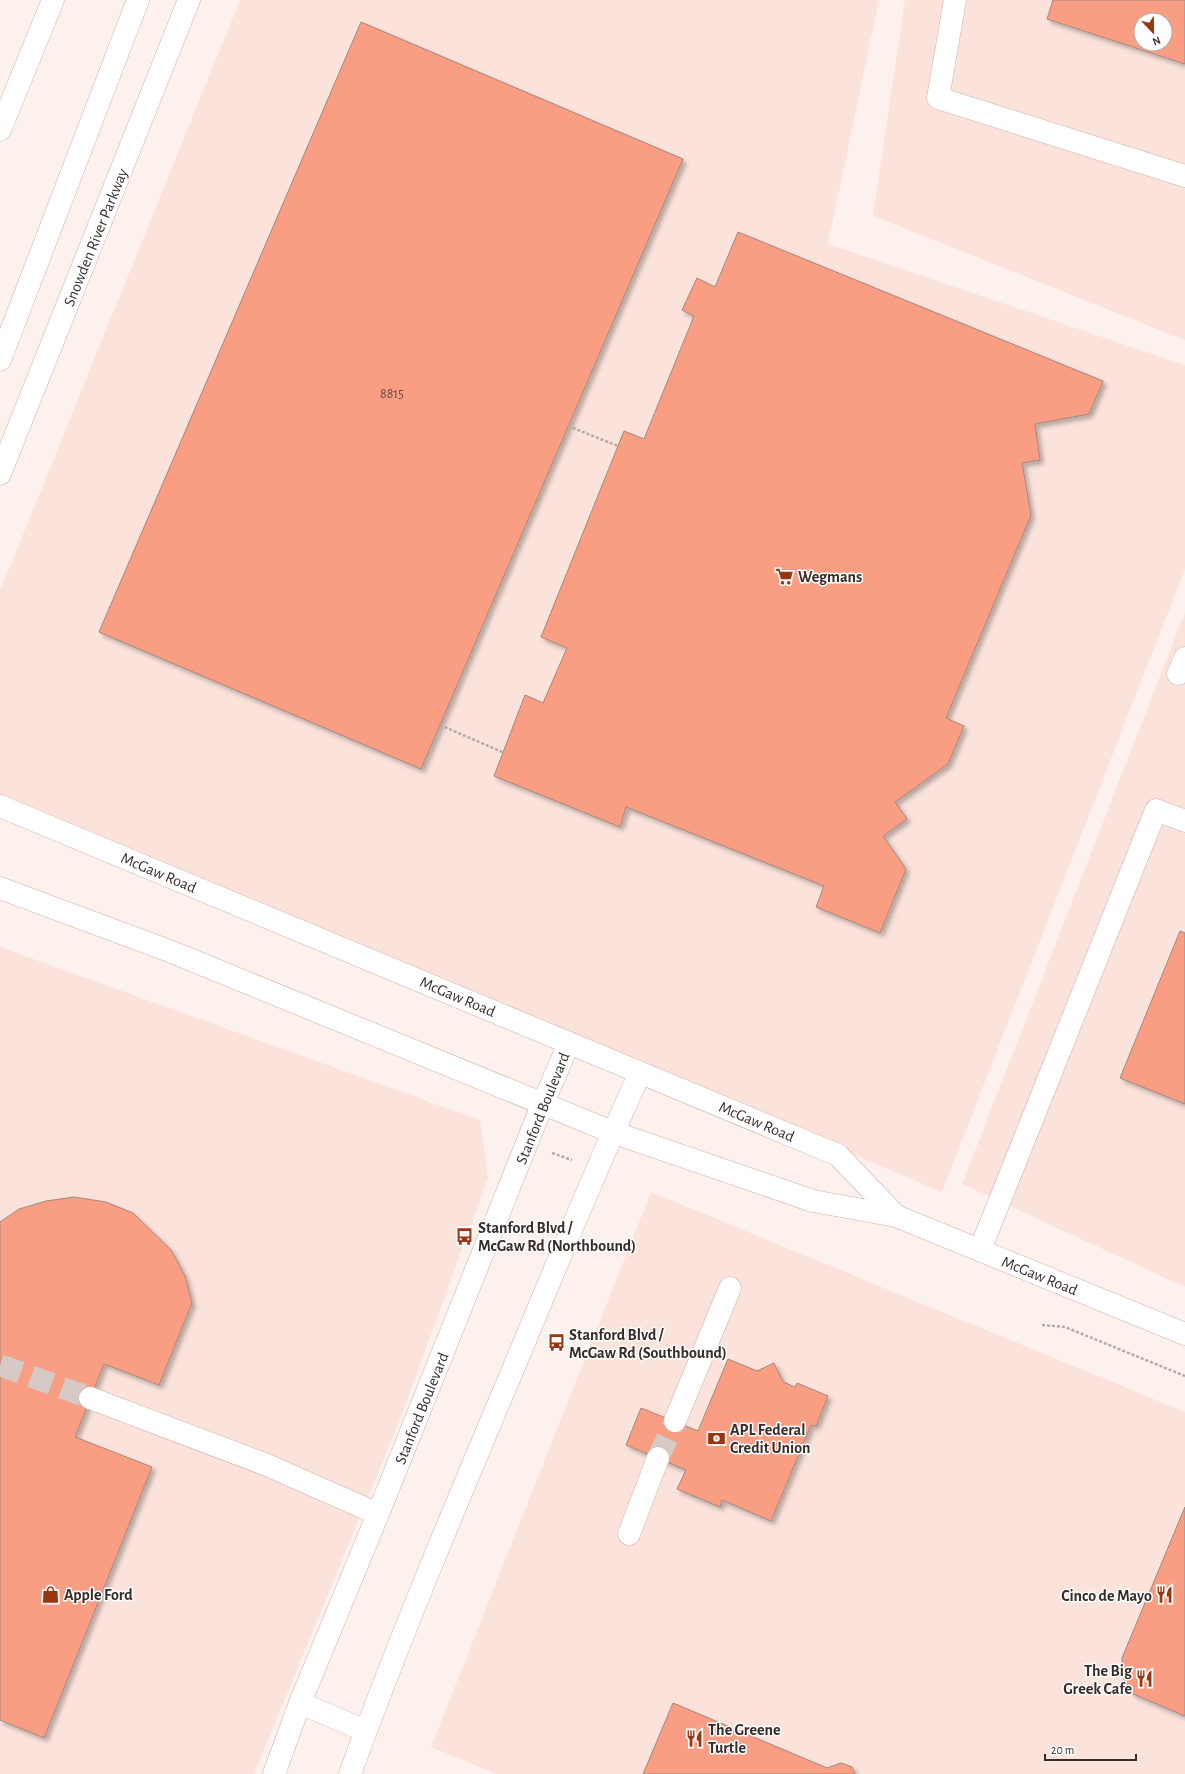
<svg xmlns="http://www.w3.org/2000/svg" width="1185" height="1774" font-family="'Alegreya Sans',sans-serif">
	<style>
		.built { fill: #fbe3dc; fill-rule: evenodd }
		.building { fill: #f99e83; stroke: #a3877e; fill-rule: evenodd; filter: url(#shadow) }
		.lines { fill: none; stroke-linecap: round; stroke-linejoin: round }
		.minor-tunnel { stroke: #d6cac6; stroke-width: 22; stroke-dasharray: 22 11; stroke-linecap: butt }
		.minor-casing { stroke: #cdb0a7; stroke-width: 23 }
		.major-casing { stroke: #cdb0a7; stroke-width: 23 }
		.path { stroke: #b5a9a6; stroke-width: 2.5; stroke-dasharray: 3 2; stroke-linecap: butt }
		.minor { stroke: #fff; stroke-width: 22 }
		.major { stroke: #fff; stroke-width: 22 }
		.labels { text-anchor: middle; stroke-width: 3; stroke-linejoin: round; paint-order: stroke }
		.number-label { font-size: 14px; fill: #684840 }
		.street-label { font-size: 16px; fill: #382c29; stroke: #fff }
		.poi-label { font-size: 16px; font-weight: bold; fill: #382c29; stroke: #fff; text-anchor: start }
	</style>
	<defs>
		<filter id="shadow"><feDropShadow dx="3.5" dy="3.5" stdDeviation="2" flood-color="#0004"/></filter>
	</defs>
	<rect width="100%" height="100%" fill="#fdf1ed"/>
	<g class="built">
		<path d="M 240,0 L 879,0 L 828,244 L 1185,365 L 1185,569 L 942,1192 L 0,794 L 0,591 Z"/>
		<path d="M 905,0 L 1185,0 L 1185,340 L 873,216 ZM 1141,20 L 1165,20 L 1165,44 L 1141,44 Z"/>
		<path d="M 1185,612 L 1185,1287 L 962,1184 Z"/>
		<path d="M 0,947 L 480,1120 L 488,1178 L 401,1417 L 254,1774 L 0,1774 Z"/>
		<path d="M 651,1192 L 1185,1412 L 1185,1774 L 497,1774 L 431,1747 Z"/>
	</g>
	<g class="building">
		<path d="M 1053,0 L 1185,0 L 1185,64 L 1047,19 ZM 1141,20 L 1165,20 L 1165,44 L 1141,44 Z"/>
		<path d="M 361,22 L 683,159 L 421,769 L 99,632 Z"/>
		<path d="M 738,232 L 1103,381 L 1089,414 L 1035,424 L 1040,460 L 1022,463 L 1031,515 L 946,718 L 964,726 L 948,764 L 895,802 L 907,819 L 883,836 L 906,869 L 880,933 L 816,907 L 824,886 L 626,807 L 620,827 L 494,776 L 525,695 L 543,703 L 567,648 L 541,637 L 624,431 L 644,439 L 694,316 L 682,310 L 697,278 L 715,287 Z"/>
		<path d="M 1180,931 L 1185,933 L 1185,1104 L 1120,1078 Z"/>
		<path d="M 74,1197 L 106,1202 L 133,1213 L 171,1250 L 185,1276 L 192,1303 L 159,1385 L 104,1364 L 75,1437 L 152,1467 L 44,1738 L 0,1720 L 0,1222 L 19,1209 L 46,1201 Z"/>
		<path d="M 728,1359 L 757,1371 L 774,1363 L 783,1382 L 795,1387 L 797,1383 L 828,1396 L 816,1426 L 811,1425 L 771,1521 L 722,1500 L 720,1507 L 677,1489 L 686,1470 L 626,1445 L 641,1408 L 698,1431 Z"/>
		<path d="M 1185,1507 L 1185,1716 L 1133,1694 L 1125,1683 L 1122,1671 L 1122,1658 Z"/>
		<path d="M 673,1703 L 827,1768 L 841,1763 L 852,1767 L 855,1774 L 643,1774 Z"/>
	</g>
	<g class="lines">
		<g class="minor-tunnel">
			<path d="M 0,1365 L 90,1398"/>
			<path d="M 658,1458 L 675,1421"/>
		</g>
		<defs>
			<g id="minor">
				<path d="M 955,0 L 938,98 L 1185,176"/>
				<path d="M 1178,674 L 1185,658"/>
				<path d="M 0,806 L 838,1155 L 896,1216"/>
				<path d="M 0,888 L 172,952 L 612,1132 L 813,1201 L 896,1216 L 1185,1334"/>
				<path d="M 980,1250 L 1156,810 L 1185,821"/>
				<path d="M 90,1398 L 267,1465 L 378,1514"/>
				<path d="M 675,1421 L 730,1288"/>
				<path d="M 629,1534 L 658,1458"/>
				<path d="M 300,1703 L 366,1731"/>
				<path d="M 274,1774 L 300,1703 L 378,1514 L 543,1103 L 569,1043"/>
				<path d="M 350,1774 C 400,1637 457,1502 514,1367 C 555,1269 595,1170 640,1073"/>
			</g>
			<g id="major">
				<path d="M 0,130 L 53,0"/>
				<path d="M 0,360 L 138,0"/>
				<path d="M 0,474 L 189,0"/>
			</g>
		</defs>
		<use href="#minor" class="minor-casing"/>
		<use href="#major" class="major-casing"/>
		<g class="path">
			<path d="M 568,426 L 618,446"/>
			<path d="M 440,725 L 502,752"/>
			<path d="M 552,1153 L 572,1160"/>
			<path d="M 1042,1325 L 1065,1327 L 1185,1376"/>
		</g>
		<use href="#minor" class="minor"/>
		<use href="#major" class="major"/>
	</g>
	<defs>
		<symbol id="supermarket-bare" viewBox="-9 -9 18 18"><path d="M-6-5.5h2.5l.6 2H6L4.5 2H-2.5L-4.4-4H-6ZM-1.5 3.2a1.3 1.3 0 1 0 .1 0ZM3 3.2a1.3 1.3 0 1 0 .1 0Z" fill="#9b3511" stroke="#fff" stroke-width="2.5" paint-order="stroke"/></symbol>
		<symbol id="bus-bare" viewBox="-9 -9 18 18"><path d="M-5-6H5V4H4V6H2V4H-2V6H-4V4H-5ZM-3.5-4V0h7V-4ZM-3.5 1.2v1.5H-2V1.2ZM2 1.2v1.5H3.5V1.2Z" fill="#9b3511" stroke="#fff" stroke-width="2.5" paint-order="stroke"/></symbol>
		<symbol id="bank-bare" viewBox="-9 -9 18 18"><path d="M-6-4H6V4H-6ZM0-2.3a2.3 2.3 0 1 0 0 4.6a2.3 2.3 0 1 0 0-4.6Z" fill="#9b3511" stroke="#fff" stroke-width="2.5" paint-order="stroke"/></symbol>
		<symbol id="shop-bare" viewBox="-9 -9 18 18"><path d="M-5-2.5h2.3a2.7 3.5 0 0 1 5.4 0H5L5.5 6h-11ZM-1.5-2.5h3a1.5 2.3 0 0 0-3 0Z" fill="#9b3511" stroke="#fff" stroke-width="2.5" paint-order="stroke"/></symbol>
		<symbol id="restaurant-bare" viewBox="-9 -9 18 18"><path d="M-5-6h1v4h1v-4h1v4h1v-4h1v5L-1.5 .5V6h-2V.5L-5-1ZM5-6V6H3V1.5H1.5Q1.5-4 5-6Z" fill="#9b3511" stroke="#fff" stroke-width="2.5" paint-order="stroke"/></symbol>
	</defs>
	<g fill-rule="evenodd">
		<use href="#supermarket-bare" x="772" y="564" width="25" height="25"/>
		<use href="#bus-bare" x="452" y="1224" width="25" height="25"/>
		<use href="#bus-bare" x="544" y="1330" width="25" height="25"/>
		<use href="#bank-bare" x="704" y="1426" width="25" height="25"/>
		<use href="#shop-bare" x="38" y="1582" width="25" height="25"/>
		<use href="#restaurant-bare" x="1152" y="1582" width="25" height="25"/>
		<use href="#restaurant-bare" x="1132" y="1666" width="25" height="25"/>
		<use href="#restaurant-bare" x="682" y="1726" width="25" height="25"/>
	</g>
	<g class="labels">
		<g class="number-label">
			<text x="392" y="398">8815</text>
		</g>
		<g class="street-label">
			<text transform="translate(95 237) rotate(-68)" y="6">Snowden River Parkway</text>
			<text transform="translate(159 872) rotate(23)" y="6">McGaw Road</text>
			<text transform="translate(458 996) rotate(23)" y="6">McGaw Road</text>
			<text transform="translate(542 1108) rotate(-68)" y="6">Stanford Boulevard</text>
			<text transform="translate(757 1121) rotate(23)" y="6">McGaw Road</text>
			<text transform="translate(1040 1275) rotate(22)" y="6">McGaw Road</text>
			<text transform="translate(421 1408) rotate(-68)" y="6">Stanford Boulevard</text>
		</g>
		<g class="poi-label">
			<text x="798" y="582">Wegmans</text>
			<text x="478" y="1233">Stanford Blvd /<tspan x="478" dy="18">McGaw Rd (Northbound)</tspan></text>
			<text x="569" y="1340">Stanford Blvd /<tspan x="569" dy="18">McGaw Rd (Southbound)</tspan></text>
			<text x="730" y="1435">APL Federal<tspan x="730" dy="18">Credit Union</tspan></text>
			<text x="64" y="1600">Apple Ford</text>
			<text x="1152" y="1601" text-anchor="end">Cinco de Mayo</text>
			<text x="1132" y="1676" text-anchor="end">The Big<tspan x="1132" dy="18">Greek Cafe</tspan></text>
			<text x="708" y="1735">The Greene<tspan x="708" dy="18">Turtle</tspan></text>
		</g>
	</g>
	<g transform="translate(1153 32) rotate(158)"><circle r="19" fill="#ffffff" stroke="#afaba9"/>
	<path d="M0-3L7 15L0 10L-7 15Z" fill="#9b3511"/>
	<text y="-6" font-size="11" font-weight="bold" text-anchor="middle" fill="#382c29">N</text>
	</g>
	<path d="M1045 1754v6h91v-6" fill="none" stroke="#382c29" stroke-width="2"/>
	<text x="1051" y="1754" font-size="12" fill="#382c29" stroke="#ffffff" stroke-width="3" paint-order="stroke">20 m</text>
</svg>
